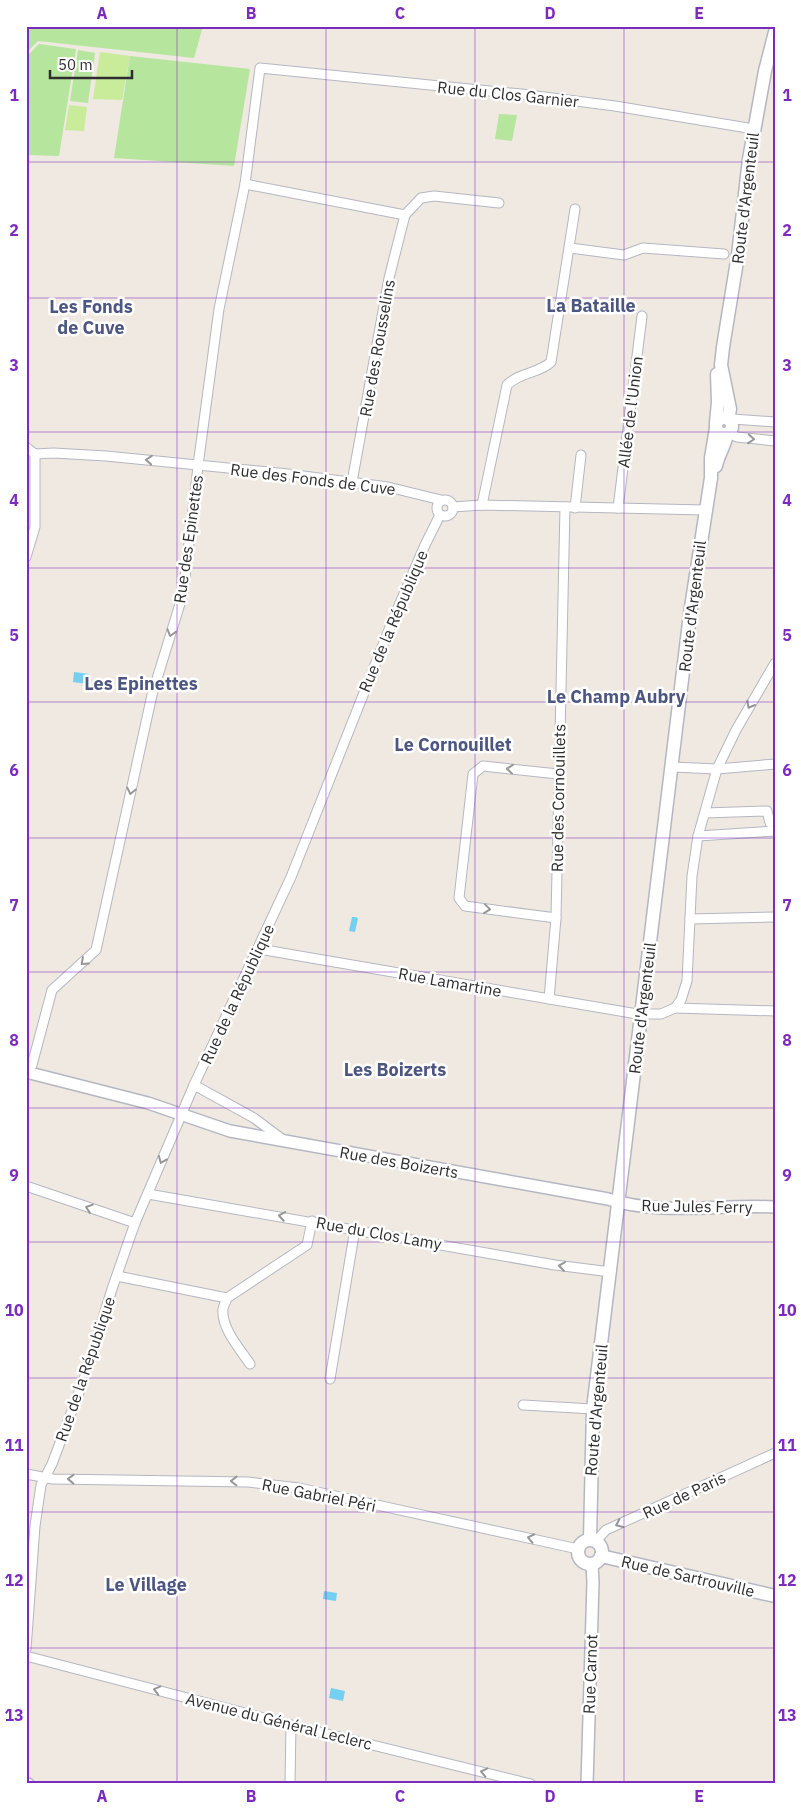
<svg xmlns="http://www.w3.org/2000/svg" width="801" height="1810" font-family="'IBM Plex Sans',sans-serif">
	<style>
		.green { fill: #b6e59e }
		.pitch { fill: #c9ec9a }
		.water { fill: #75cff0 }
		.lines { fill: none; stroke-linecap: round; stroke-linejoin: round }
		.minor-casing { stroke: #b4b7c1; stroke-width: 11 }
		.tertiary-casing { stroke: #b4b7c1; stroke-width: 14 }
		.secondary-casing { stroke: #b4b7c1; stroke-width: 15 }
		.minor { stroke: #fff; stroke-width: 9 }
		.tertiary { stroke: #fff; stroke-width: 11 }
		.secondary { stroke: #fff; stroke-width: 12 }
		.oneway { stroke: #969696 }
		.grid { fill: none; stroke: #7b2cbf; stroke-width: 1; stroke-opacity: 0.55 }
		.labels { text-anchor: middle; stroke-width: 5; stroke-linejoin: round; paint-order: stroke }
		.street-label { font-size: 16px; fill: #2e2e2e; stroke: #fff }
		.neighbourhood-label { font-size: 18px; font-weight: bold; fill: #4d5680; stroke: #fff }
		.neatline { fill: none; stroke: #7b2cbf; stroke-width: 2 }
		.grid-label { font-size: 16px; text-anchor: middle; font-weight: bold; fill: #7b2cbf }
	</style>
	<rect width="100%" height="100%" fill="#efe9e1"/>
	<g class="green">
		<path d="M 26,26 L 203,26 L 194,58 L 38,41 L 26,53 Z"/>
		<path d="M 39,44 L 76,49 L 59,156 L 26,155 L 26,57 Z"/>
		<path d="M 78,50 L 95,53 L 88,103 L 70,101 Z"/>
		<path d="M 130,56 L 250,69 L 234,166 L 114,158 Z"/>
		<path d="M 499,114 L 517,115 L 512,141 L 495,139 Z"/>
	</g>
	<g class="pitch">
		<path d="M 100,52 L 130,56 L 122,100 L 93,99 Z"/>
		<path d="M 69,105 L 87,107 L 84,131 L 65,130 Z"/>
	</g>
	<g class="water">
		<path d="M 74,672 L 89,674 L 88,684 L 73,682 Z"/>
		<path d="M 352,917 L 355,917 L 358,918 L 355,932 L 349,931 Z"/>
		<path d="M 324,1591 L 337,1593 L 336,1601 L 323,1599 Z"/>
		<path d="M 331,1688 L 345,1691 L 343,1701 L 329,1698 Z"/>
	</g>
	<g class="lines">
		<defs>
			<g id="minor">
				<path d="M 245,184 L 405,215 L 389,278 L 352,482"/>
				<path d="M 405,215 L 421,198 L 434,196 L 499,203"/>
				<path d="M 570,248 L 624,255 L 643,248 L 724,254"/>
				<path d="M 732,423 L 733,419 L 775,422"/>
				<path d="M 729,433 L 737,437 L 775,441"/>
				<path d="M 26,447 L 35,454"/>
				<path d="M 35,454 L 54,453 L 106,456 L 288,474 L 388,487 L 441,500"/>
				<circle cx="445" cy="508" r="8"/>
				<path d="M 482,505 L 507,385 C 520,372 540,373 551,362 L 575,209"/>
				<path d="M 453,507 L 482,505 L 705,510"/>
				<path d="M 575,508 L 581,455"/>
				<path d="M 618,508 L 642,316"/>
				<path d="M 26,557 L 35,527 L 35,454"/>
				<path d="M 672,767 L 717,769 L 775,764"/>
				<path d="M 705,813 L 767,811 L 770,823"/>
				<path d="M 698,836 L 775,831"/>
				<path d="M 556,918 L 465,906 L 459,898 L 473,774 L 483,766 L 558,774"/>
				<path d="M 690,919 L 775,917"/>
				<path d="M 259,949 L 637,1014 L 661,1014 L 675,1008 L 681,1000 L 687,981 L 692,876 L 698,836 L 717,769 L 736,730 L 775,663"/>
				<path d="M 549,999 L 556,918 L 565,507"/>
				<path d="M 675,1008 L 775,1011"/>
				<path d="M 27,1072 L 32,1065 L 52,990 L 96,950 L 152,695 L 183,594 L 199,458 L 219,309 L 245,184 L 260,68 L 521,94 L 615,106 L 754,129"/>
				<path d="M 194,1085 L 254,1118 L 282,1139"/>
				<path d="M 26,1186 L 135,1223"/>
				<path d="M 148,1194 L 555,1265 L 611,1272"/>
				<path d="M 117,1276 L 227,1298 L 307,1245 L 312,1221"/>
				<path d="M 227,1298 C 226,1302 223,1306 223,1309 C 221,1328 240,1349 250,1364"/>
				<path d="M 330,1379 L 355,1229"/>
				<path d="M 523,1405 L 593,1409"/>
				<path d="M 26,1474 L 53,1479 L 248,1482 L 299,1488 L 578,1549"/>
				<path d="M 596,1541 L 606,1530 L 775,1453"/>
				<path d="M 26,1649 L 35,1526 L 41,1485 L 52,1464 L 85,1376 L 112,1289 L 135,1223 L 194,1085 L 291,877 L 392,622 L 425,545 L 440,515"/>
				<path d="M 26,1656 L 291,1725 L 531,1784"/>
				<path d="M 290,1784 L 291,1725"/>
			</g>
			<g id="tertiary">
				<path d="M 26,1072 L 148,1103 L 230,1131 L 608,1199 C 661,1216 720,1204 775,1207"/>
				<path d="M 26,1784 L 28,1784"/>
				<path d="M 587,1784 L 593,1582 L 592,1564"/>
			</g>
			<g id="secondary">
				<circle cx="724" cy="426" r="8"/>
				<path d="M 728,419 L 730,409 L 721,365 L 723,347 L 738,255 L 749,159 L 765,71 L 775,32"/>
				<path d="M 716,423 L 718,402 L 717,374"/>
				<path d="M 716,466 C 718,455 725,446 727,434"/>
				<path d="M 590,1539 L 593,1409 L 690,614 L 711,478 L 711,458 L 716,428"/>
				<circle cx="590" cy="1552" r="12"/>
				<path d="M 601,1556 L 775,1596"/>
			</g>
		</defs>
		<use href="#minor" class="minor-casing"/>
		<use href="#tertiary" class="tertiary-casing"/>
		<use href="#secondary" class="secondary-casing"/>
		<use href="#minor" class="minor"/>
		<use href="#tertiary" class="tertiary"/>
		<use href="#secondary" class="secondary"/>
	</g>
	<defs><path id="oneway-chevron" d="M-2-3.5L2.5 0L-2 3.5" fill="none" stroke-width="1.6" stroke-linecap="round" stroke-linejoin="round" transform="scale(1.25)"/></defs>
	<g class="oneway">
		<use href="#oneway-chevron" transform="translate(751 439) rotate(5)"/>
		<use href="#oneway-chevron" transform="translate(149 460) rotate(-175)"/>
		<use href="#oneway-chevron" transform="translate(171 633) rotate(107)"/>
		<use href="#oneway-chevron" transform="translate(750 705) rotate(120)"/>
		<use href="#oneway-chevron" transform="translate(510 769) rotate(-174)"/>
		<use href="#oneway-chevron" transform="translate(131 791) rotate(102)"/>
		<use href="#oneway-chevron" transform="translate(487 909) rotate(7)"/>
		<use href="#oneway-chevron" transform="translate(84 962) rotate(138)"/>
		<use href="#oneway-chevron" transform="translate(162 1160) rotate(112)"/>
		<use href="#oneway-chevron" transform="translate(89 1208) rotate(-161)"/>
		<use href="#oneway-chevron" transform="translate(282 1216) rotate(-170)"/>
		<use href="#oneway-chevron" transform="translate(562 1266) rotate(-172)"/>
		<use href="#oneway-chevron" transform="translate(71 1479) rotate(-178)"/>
		<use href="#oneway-chevron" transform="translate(234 1481) rotate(-179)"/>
		<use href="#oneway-chevron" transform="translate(619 1524) rotate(155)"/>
		<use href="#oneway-chevron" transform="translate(531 1538) rotate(-168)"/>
		<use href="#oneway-chevron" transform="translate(157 1690) rotate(-165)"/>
		<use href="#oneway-chevron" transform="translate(484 1772) rotate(-167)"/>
	</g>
	<path class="grid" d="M 177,26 L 177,1784M 326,26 L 326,1784M 475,26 L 475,1784M 624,26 L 624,1784M 26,162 L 775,162M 26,298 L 775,298M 26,432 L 775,432M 26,568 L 775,568M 26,702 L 775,702M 26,838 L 775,838M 26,972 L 775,972M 26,1108 L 775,1108M 26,1242 L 775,1242M 26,1378 L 775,1378M 26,1512 L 775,1512M 26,1648 L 775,1648"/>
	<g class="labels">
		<g class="street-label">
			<text transform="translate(508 94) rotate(6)" y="6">Rue du Clos Garnier</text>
			<text transform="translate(745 198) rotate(-83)" y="6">Route d'Argenteuil</text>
			<text transform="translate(377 348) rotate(-80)" y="6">Rue des Rousselins</text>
			<text transform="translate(630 412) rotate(-83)" y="6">Allée de l'Union</text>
			<text transform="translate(313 479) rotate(7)" y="6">Rue des Fonds de Cuve</text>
			<text transform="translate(188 539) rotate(-82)" y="6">Rue des Epinettes</text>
			<text transform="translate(692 606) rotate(-83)" y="6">Route d'Argenteuil</text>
			<text transform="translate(393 621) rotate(-67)" y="6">Rue de la République</text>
			<text transform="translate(558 798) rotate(-89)" y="6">Rue des Cornouillets</text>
			<text transform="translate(450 982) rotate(10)" y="6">Rue Lamartine</text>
			<text transform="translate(237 994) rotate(-65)" y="6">Rue de la République</text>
			<text transform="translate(642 1008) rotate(-83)" y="6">Route d'Argenteuil</text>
			<text transform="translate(399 1162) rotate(10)" y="6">Rue des Boizerts</text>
			<text transform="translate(697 1206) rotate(1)" y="6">Rue Jules Ferry</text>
			<text transform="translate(379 1233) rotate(10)" y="6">Rue du Clos Lamy</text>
			<text transform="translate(85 1369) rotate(-71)" y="6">Rue de la République</text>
			<text transform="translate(596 1410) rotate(-85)" y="6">Route d'Argenteuil</text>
			<text transform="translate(319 1495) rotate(11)" y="6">Rue Gabriel Péri</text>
			<text transform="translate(684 1495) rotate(-25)" y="6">Rue de Paris</text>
			<text transform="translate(688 1576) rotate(13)" y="6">Rue de Sartrouville</text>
			<text transform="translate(590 1674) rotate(-88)" y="6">Rue Carnot</text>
			<text transform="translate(279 1721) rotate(14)" y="6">Avenue du Général Leclerc</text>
		</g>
		<g class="neighbourhood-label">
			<text x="591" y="312">La Bataille</text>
			<text x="91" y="313">Les Fonds<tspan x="91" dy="21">de Cuve</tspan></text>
			<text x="141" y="690">Les Epinettes</text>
			<text x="616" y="703">Le Champ Aubry</text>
			<text x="453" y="751">Le Cornouillet</text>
			<text x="395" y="1076">Les Boizerts</text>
			<text x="146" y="1591">Le Village</text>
		</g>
	</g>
	<rect width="801" height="1810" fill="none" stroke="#ffffff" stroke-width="55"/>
	<path d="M50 70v8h82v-8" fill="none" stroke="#2e2e2e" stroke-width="2.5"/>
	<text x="58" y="70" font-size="15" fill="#2e2e2e" stroke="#ffffff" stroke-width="4" paint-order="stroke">50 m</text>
	<rect x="28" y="28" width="746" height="1754" class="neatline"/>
	<g class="grid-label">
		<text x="102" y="19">A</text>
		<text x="251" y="19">B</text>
		<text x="400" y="19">C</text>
		<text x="550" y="19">D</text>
		<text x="699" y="19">E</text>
		<text x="14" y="101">1</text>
		<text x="787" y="101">1</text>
		<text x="14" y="236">2</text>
		<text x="787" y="236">2</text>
		<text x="14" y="371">3</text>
		<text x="787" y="371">3</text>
		<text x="14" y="506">4</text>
		<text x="787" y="506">4</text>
		<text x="14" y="641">5</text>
		<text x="787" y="641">5</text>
		<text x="14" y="776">6</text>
		<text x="787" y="776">6</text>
		<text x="14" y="911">7</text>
		<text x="787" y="911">7</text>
		<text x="14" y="1046">8</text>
		<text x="787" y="1046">8</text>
		<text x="14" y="1181">9</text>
		<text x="787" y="1181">9</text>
		<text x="14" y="1316">10</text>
		<text x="787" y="1316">10</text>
		<text x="14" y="1451">11</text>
		<text x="787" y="1451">11</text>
		<text x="14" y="1586">12</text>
		<text x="787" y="1586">12</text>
		<text x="14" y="1721">13</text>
		<text x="787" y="1721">13</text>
		<text x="102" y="1802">A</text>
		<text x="251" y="1802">B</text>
		<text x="400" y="1802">C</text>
		<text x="550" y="1802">D</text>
		<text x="699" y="1802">E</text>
	</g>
</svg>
